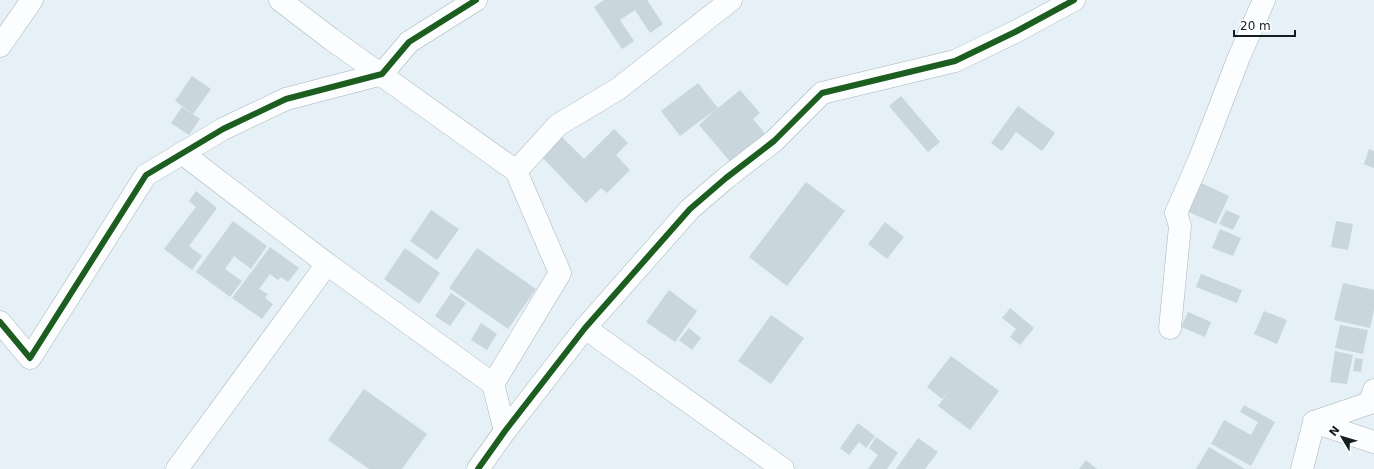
<svg xmlns="http://www.w3.org/2000/svg" width="1374" height="469" font-family="'DejaVu Sans',sans-serif">
	<style>
		.building { fill: #cad6de }
		.lines { fill: none; stroke-linecap: round; stroke-linejoin: round }
		.minor-casing { stroke: #aab4b9; stroke-width: 23 }
		.minor { stroke: #fbfdfe; stroke-width: 22 }
		.cycleway-casing { stroke: #fff; stroke-width: 8 }
		.cycleway { stroke: #1b5e20; stroke-width: 6 }
	</style>
	<rect width="100%" height="100%" fill="#e5f0f7"/>
	<g class="building">
		<path d="M 604,0 L 647,0 L 663,24 L 650,33 L 635,10 L 620,20 L 634,41 L 622,49 L 594,7 Z"/>
		<path d="M 192,76 L 211,89 L 193,114 L 175,101 Z"/>
		<path d="M 698,83 L 718,108 L 740,90 L 760,113 L 753,119 L 766,135 L 732,164 L 699,125 L 715,110 L 680,136 L 661,111 Z"/>
		<path d="M 901,96 L 940,142 L 928,152 L 889,106 Z"/>
		<path d="M 1018,106 L 1055,133 L 1042,151 L 1016,132 L 1002,151 L 991,143 Z"/>
		<path d="M 182,107 L 200,119 L 189,135 L 171,123 Z"/>
		<path d="M 614,129 L 628,143 L 616,155 L 630,170 L 607,193 L 601,188 L 586,203 L 540,155 L 560,135 L 584,159 Z"/>
		<path d="M 1369,149 L 1374,151 L 1374,168 L 1364,164 Z"/>
		<path d="M 1197,181 L 1229,196 L 1216,224 L 1184,210 Z"/>
		<path d="M 806,182 L 845,211 L 787,286 L 749,257 Z"/>
		<path d="M 196,191 L 217,208 L 189,246 L 202,256 L 192,270 L 164,249 L 196,207 L 189,201 Z"/>
		<path d="M 431,210 L 459,229 L 437,260 L 410,241 Z"/>
		<path d="M 1226,210 L 1240,216 L 1233,230 L 1219,224 Z"/>
		<path d="M 233,221 L 267,246 L 251,269 L 234,256 L 225,269 L 242,281 L 230,297 L 196,272 Z"/>
		<path d="M 1336,221 L 1353,224 L 1348,250 L 1331,247 Z"/>
		<path d="M 885,222 L 904,237 L 887,259 L 868,244 Z"/>
		<path d="M 1220,229 L 1241,238 L 1233,256 L 1212,248 Z"/>
		<path d="M 270,247 L 299,268 L 288,282 L 281,277 L 278,280 L 270,274 L 259,289 L 268,294 L 265,298 L 273,304 L 262,319 L 232,298 Z"/>
		<path d="M 405,248 L 440,273 L 419,304 L 384,279 Z"/>
		<path d="M 477,248 L 536,289 L 508,329 L 449,288 Z"/>
		<path d="M 1201,274 L 1242,290 L 1237,303 L 1196,287 Z"/>
		<path d="M 1343,283 L 1374,290 L 1374,310 L 1370,328 L 1334,320 Z"/>
		<path d="M 669,290 L 697,311 L 675,342 L 646,322 Z"/>
		<path d="M 451,293 L 466,303 L 450,326 L 435,316 Z"/>
		<path d="M 1010,308 L 1034,328 L 1020,345 L 1010,337 L 1016,329 L 1002,318 Z"/>
		<path d="M 1264,311 L 1287,320 L 1277,344 L 1254,334 Z"/>
		<path d="M 1188,312 L 1211,322 L 1205,337 L 1181,327 Z"/>
		<path d="M 771,315 L 804,338 L 771,384 L 738,361 Z"/>
		<path d="M 481,323 L 497,334 L 487,350 L 471,340 Z"/>
		<path d="M 1340,325 L 1368,330 L 1363,354 L 1335,348 Z"/>
		<path d="M 689,328 L 701,338 L 692,350 L 679,340 Z"/>
		<path d="M 1335,351 L 1353,355 L 1347,384 L 1330,382 Z"/>
		<path d="M 951,356 L 999,391 L 970,430 L 938,406 L 949,391 L 942,399 L 927,387 Z"/>
		<path d="M 1355,358 L 1363,359 L 1361,372 L 1353,371 Z"/>
		<path d="M 364,389 L 427,434 L 402,469 L 369,469 L 328,440 Z"/>
		<path d="M 1244,405 L 1275,422 L 1251,466 L 1211,444 L 1224,420 L 1251,435 L 1258,422 L 1240,412 Z"/>
		<path d="M 858,423 L 875,436 L 866,448 L 859,442 L 849,455 L 840,448 Z"/>
		<path d="M 876,437 L 898,453 L 887,469 L 868,469 L 878,455 L 869,448 Z"/>
		<path d="M 918,438 L 938,452 L 925,469 L 896,469 Z"/>
		<path d="M 1209,447 L 1245,469 L 1196,469 Z"/>
		<path d="M 1086,460 L 1097,469 L 1079,469 Z"/>
	</g>
	<g class="lines">
		<defs>
			<g id="minor">
				<path d="M 280,0 L 331,39 L 516,171 L 560,273 L 493,384 L 505,431"/>
				<path d="M 0,46 L 32,0"/>
				<path d="M 516,171 L 558,125 L 618,89 L 731,0"/>
				<path d="M 327,264 L 493,384"/>
				<path d="M 0,322 L 30,358 L 146,175 L 223,129 L 286,99 L 382,74 L 409,42 L 476,0"/>
				<path d="M 585,328 L 783,469"/>
				<path d="M 1170,328 L 1180,226 L 1176,213 L 1200,158 L 1239,57 L 1264,0"/>
				<path d="M 1314,422 L 1374,442"/>
				<path d="M 177,469 L 327,264 L 182,153"/>
				<path d="M 478,469 L 505,431 L 585,328 L 690,209 L 726,178 L 774,141 L 822,93 L 955,61 L 1015,32 L 1074,0"/>
				<path d="M 1302,469 L 1314,422 L 1370,403 L 1374,390"/>
			</g>
		</defs>
		<use href="#minor" class="minor-casing"/>
		<use href="#minor" class="minor"/>
		<defs>
			<g id="cycleway">
				<path d="M 0,322 L 30,358 L 146,175 L 223,129 L 286,99 L 382,74 L 409,42 L 476,0"/>
				<path d="M 478,469 L 505,431 L 585,328 L 690,209 L 726,178 L 774,141 L 822,93 L 955,61 L 1015,32 L 1074,0"/>
			</g>
		</defs>
		<use href="#cycleway" class="cycleway-casing"/>
		<use href="#cycleway" class="cycleway"/>
	</g>
	<g transform="translate(1342 437) rotate(308)" stroke="#ffffff" stroke-width="3" paint-order="stroke">
	<path d="M0-3L7 15L0 10L-7 15Z" fill="#141d22"/>
	<text y="-6" font-size="11" font-weight="bold" text-anchor="middle" fill="#141d22">N</text>
	</g>
	<path d="M1234 30v6h61v-6" fill="none" stroke="#141d22" stroke-width="2"/>
	<text x="1240" y="30" font-size="12" fill="#141d22" stroke="#ffffff" stroke-width="3" paint-order="stroke">20 m</text>
</svg>
